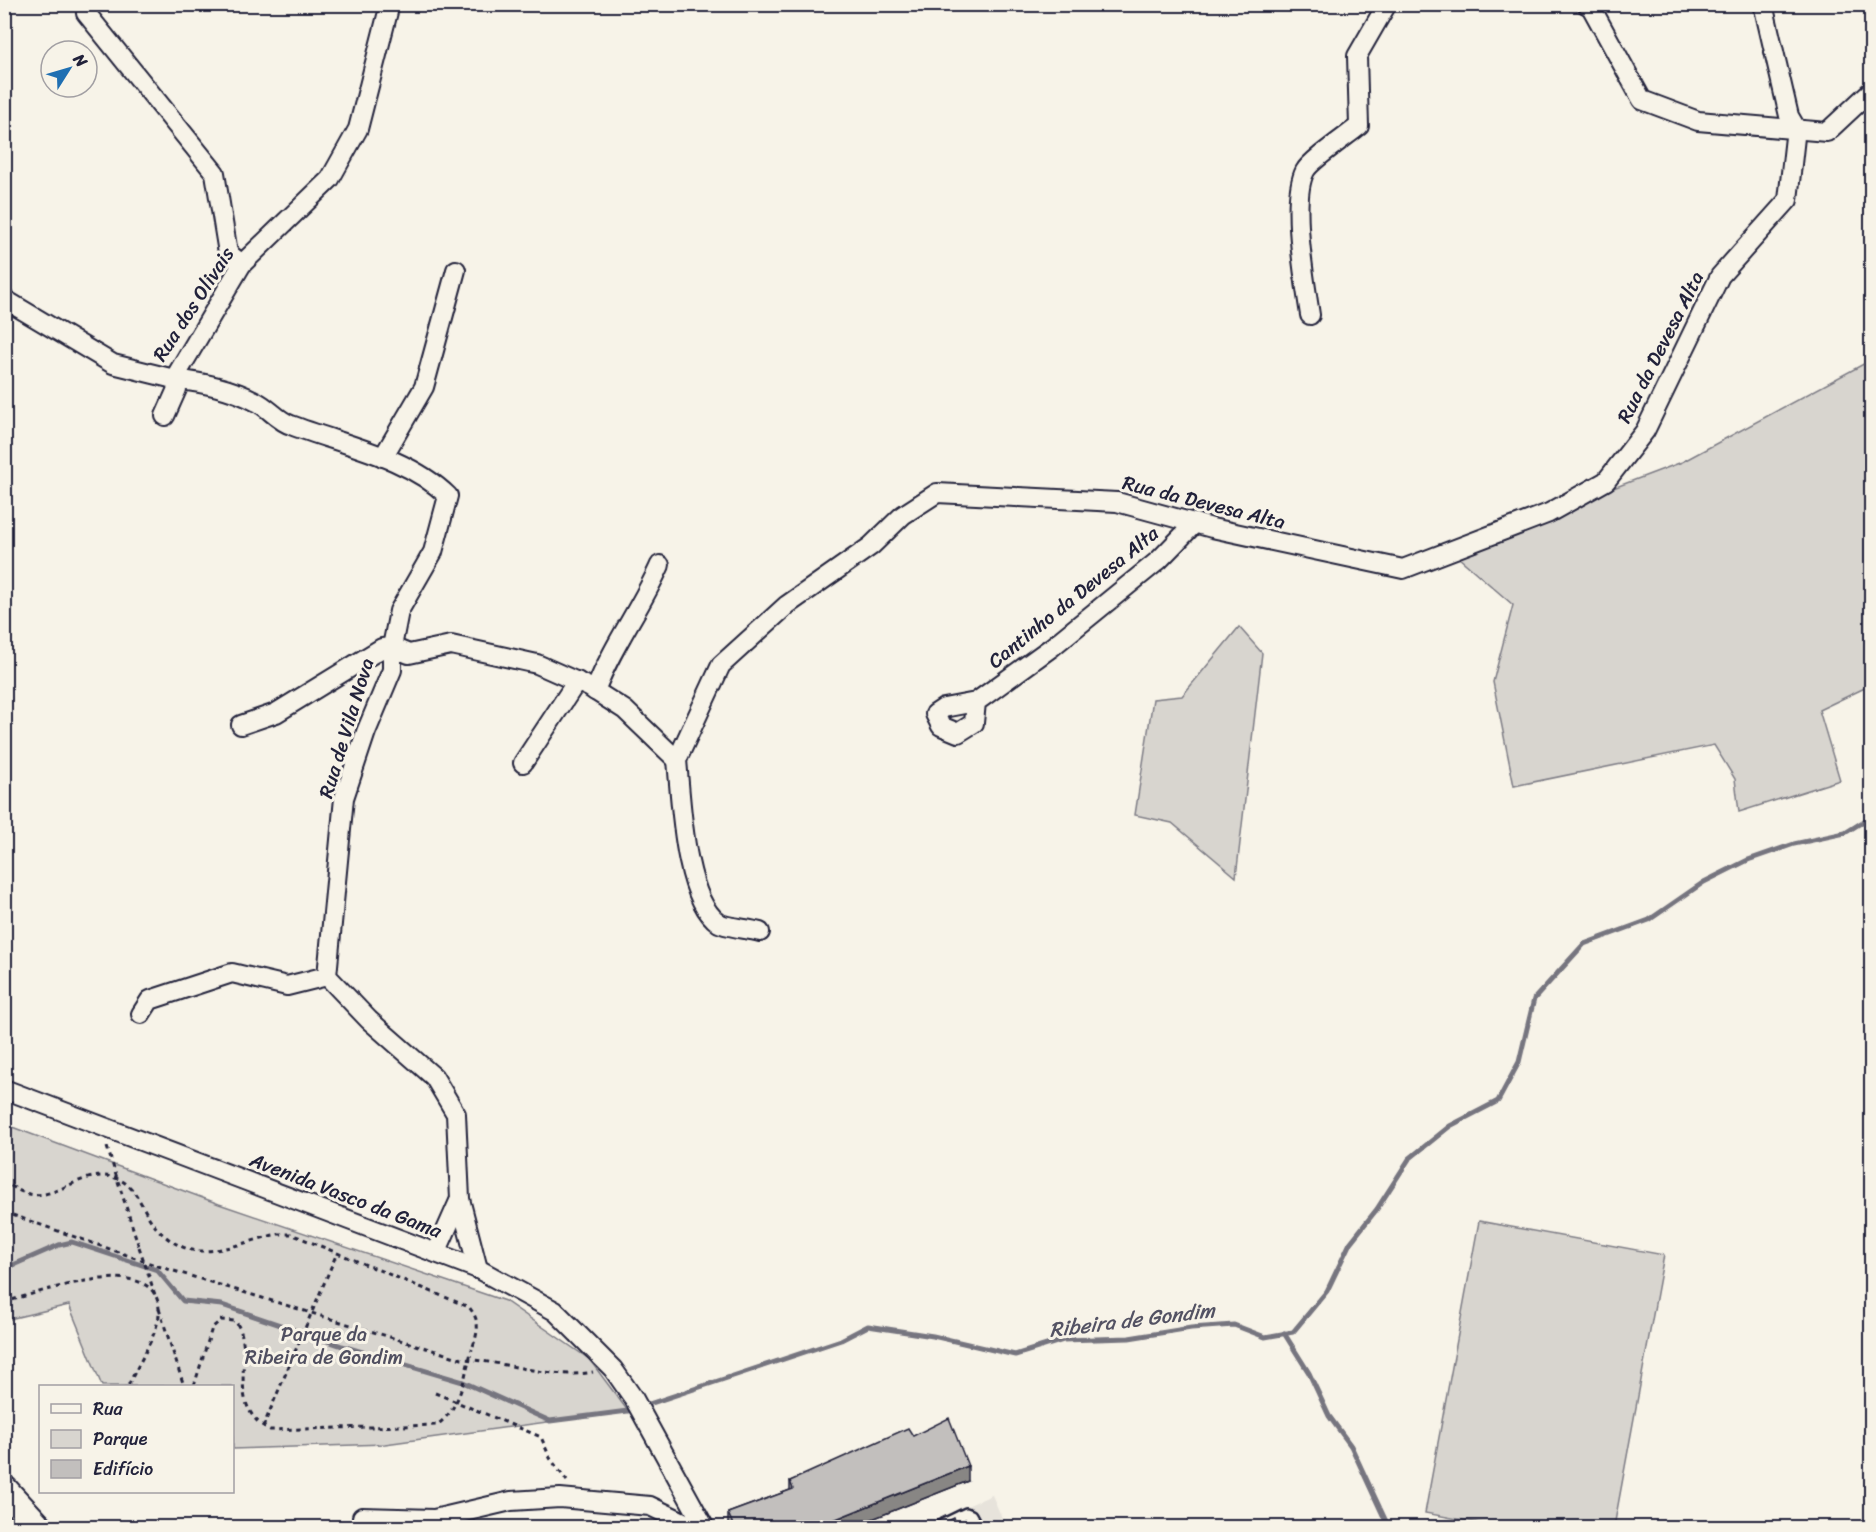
<svg xmlns="http://www.w3.org/2000/svg" width="1876" height="1532" font-family="Sriracha,sans-serif">
	<style>
		.built { fill: #e7e3db }
		.green { fill: #d8d5cf; stroke: #7d7c85; stroke-width: 1.5 }
		.lines { fill: none; stroke-linecap: round; stroke-linejoin: round }
		.stream { stroke: #76747f; stroke-width: 5 }
		.service-casing { stroke: #22223b; stroke-width: 14 }
		.minor-casing { stroke: #22223b; stroke-width: 22 }
		.secondary-casing { stroke: #22223b; stroke-width: 30 }
		.path { stroke: #22223b; stroke-width: 3; stroke-dasharray: 4.5 4.5; stroke-linecap: butt }
		.service { stroke: #f7f3e8; stroke-width: 9 }
		.minor { stroke: #f7f3e8; stroke-width: 18 }
		.secondary { stroke: #f7f3e8; stroke-width: 26 }
		.path-bridge { stroke: #22223b; stroke-width: 3; stroke-dasharray: 4.5 4.5; stroke-linecap: butt }
		.wall { fill: #a7a4a3; stroke: #22223b; stroke-width: 1.5 }
		.shaded-wall { fill: #888684; stroke: #22223b; stroke-width: 1.5 }
		.building { fill: #c2bfbd; stroke: #22223b; stroke-width: 1.5 }
		.labels { text-anchor: middle; stroke-width: 6; stroke-linejoin: round; paint-order: stroke }
		.street-label { font-size: 20px; fill: #22223b; stroke: #f7f3e8 }
		.park-label { font-size: 20px; fill: #504f60; stroke: #f7f3e8 }
		.water-label { font-size: 21px; font-style: italic; fill: #535263; stroke: #f7f3e8 }
	</style>
	<rect width="100%" height="100%" fill="#f7f3e8"/>
	<filter id="ink" filterUnits="userSpaceOnUse"><feTurbulence type="fractalNoise" baseFrequency=".0167" numOctaves="2"/><feDisplacementMap in="SourceGraphic" scale="12" xChannelSelector="R" yChannelSelector="G"/><feConvolveMatrix kernelMatrix="1 2 1 2 8 2 1 2 1" color-interpolation-filters="sRGB"/></filter>
	<g filter="url(#ink)">
		<path class="built" d="M 992,1495 L 1006,1527 L 917,1528 Z"/>
		<g class="green">
			<path d="M 1871,360 L 1871,685 L 1819,710 L 1840,780 L 1739,812 L 1735,779 L 1714,745 L 1514,786 L 1493,682 L 1513,605 L 1450,550 L 1682,462 Z"/>
			<path d="M 1239,627 L 1262,653 L 1236,877 L 1172,823 L 1135,815 L 1153,699 L 1182,696 Z"/>
			<path d="M 4,1124 L 219,1204 L 505,1301 L 589,1359 L 628,1411 L 385,1444 L 233,1449 L 232,1386 L 102,1386 L 69,1305 L 5,1320 Z"/>
			<path d="M 1479,1221 L 1664,1255 L 1614,1527 L 1501,1527 L 1425,1513 Z"/>
		</g>
		<g class="lines">
			<g class="stream">
				<path d="M 4,1269 L 59,1245 L 72,1242 L 157,1270 L 183,1301 L 222,1305 L 342,1346 L 463,1382 L 550,1421 L 628,1411 L 841,1340 L 868,1326 L 933,1336 L 1015,1355 L 1063,1340 L 1129,1338 L 1191,1328 L 1234,1325 L 1265,1337 L 1293,1332 L 1327,1291 L 1350,1243 L 1377,1209 L 1409,1159 L 1450,1126 L 1498,1101 L 1519,1062 L 1534,999 L 1584,944 L 1649,920 L 1704,882 L 1748,860 L 1794,844 L 1845,833 L 1872,816"/>
				<path d="M 1284,1333 L 1309,1373 L 1329,1416 L 1351,1446 L 1389,1528"/>
			</g>
			<defs>
				<path id="service" d="M 935,1528 L 966,1513 L 971,1515 L 978,1528"/>
				<g id="minor">
					<path d="M 90,4 L 86,13 L 215,173 L 228,253 L 242,264"/>
					<path d="M 1586,4 L 1591,7 L 1642,100 L 1698,121 L 1827,132 L 1872,90"/>
					<path d="M 4,299 L 113,364 L 174,379 L 242,264 L 330,179 L 358,129 L 390,4"/>
					<path d="M 1310,315 C 1305,281 1290,200 1305,171 C 1310,161 1348,135 1359,126 L 1357,56 L 1387,4"/>
					<path d="M 165,416 L 177,389 L 174,379 C 204,383 231,388 257,402 C 269,408 278,421 291,425 C 343,445 407,456 448,496 L 433,552 L 399,611 L 392,647 L 392,670 L 366,732 L 344,798 L 327,976 L 369,1020 L 434,1077 L 456,1114 L 460,1199 L 478,1269"/>
					<path d="M 383,457 L 424,387 L 456,270"/>
					<path d="M 392,647 L 409,654 L 451,645 L 537,664 L 589,687 L 625,710 L 677,760"/>
					<path d="M 595,691 C 612,646 641,608 660,565"/>
					<path d="M 976,702 L 974,723 L 958,733 L 941,726 L 935,714 L 944,708 L 976,702 L 1052,647 L 1159,560 L 1195,523"/>
					<path d="M 241,725 L 276,713 L 382,648 L 392,647"/>
					<path d="M 677,760 L 721,665 L 787,605 L 871,546 L 903,515 L 937,493 L 1117,502 L 1212,528 L 1403,569 L 1549,513 L 1606,481 L 1645,431 L 1720,276 L 1788,200 L 1796,128 L 1789,116 L 1763,4"/>
					<path d="M 677,760 C 681,801 684,899 719,923 C 725,927 751,929 760,932"/>
					<path d="M 523,763 L 577,681"/>
					<path d="M 141,1014 L 150,1000 L 232,973 L 287,986 L 327,976"/>
					<path d="M 4,1089 L 478,1269 L 555,1311 L 613,1369 L 634,1399 L 705,1528"/>
					<path d="M 436,1253 L 460,1199"/>
					<path d="M 362,1517 L 434,1519 L 511,1501 L 560,1498 L 650,1506 L 696,1528"/>
				</g>
				<path id="secondary" d="M 4,1489 L 40,1528"/>
			</defs>
			<use href="#service" class="service-casing"/>
			<use href="#minor" class="minor-casing"/>
			<use href="#secondary" class="secondary-casing"/>
			<g class="path">
				<path d="M 107,1147 L 139,1247"/>
				<path d="M 4,1180 C 43,1215 65,1177 102,1176 C 132,1176 138,1200 150,1219 C 159,1235 183,1252 202,1251 C 227,1251 254,1239 278,1234 L 291,1234 L 469,1307 C 481,1322 478,1332 472,1349"/>
				<path d="M 4,1212 L 161,1267 L 462,1359 C 504,1361 552,1380 593,1372"/>
				<path d="M 148,1273 L 155,1295"/>
				<path d="M 4,1302 C 37,1294 163,1246 159,1315 C 157,1335 136,1368 128,1386"/>
				<path d="M 159,1309 L 184,1386"/>
				<path d="M 194,1386 L 212,1328 L 221,1320 L 235,1321 C 258,1349 222,1405 270,1430 L 437,1425 C 456,1411 462,1390 467,1368"/>
				<path d="M 435,1393 L 541,1437 L 550,1458 L 567,1481"/>
				<path d="M 263,1427 L 337,1253"/>
			</g>
			<use href="#service" class="service"/>
			<use href="#minor" class="minor"/>
			<use href="#secondary" class="secondary"/>
			<g class="path-bridge">
				<path d="M 139,1247 L 148,1273"/>
				<path d="M 467,1368 L 472,1349"/>
			</g>
		</g>
		<path class="wall" d="M 913,1436 L 968,1481 L 852,1527 L 728,1527 L 728,1513 L 790,1490 L 790,1481 Z"/>
		<path class="shaded-wall" d="M 968,1466 L 968,1481 L 852,1527 L 816,1527 Z"/>
		<g class="building">
			<path d="M 949,1418 L 968,1466 L 816,1527 L 734,1527 L 728,1513 L 793,1489 L 790,1481 L 908,1428 L 913,1436 Z"/>
			<path d="M 954,1518 L 959,1527 L 936,1527 Z"/>
		</g>
	</g>
	<g class="labels">
		<g class="street-label">
			<text transform="translate(193 304) rotate(-57)" y="7">Rua dos Olivais</text>
			<text transform="translate(1660 347) rotate(-63)" y="7">Rua da Devesa Alta</text>
			<text transform="translate(1204 502) rotate(14)" y="7">Rua da Devesa Alta</text>
			<text transform="translate(1073 597) rotate(-39)" y="7">Cantinho da Devesa Alta</text>
			<text transform="translate(346 728) rotate(-73)" y="7">Rua de Vila Nova</text>
			<text transform="translate(346 1195) rotate(21)" y="7">Avenida Vasco da Gama</text>
		</g>
		<g class="park-label">
			<text x="324" y="1341">Parque da<tspan x="324" dy="23">Ribeira de Gondim</tspan></text>
		</g>
		<g class="water-label">
			<text transform="translate(1132 1320) rotate(-7)" y="7">Ribeira de Gondim</text>
		</g>
	</g>
	<rect width="1876" height="1532" fill="none" stroke="#f7f3e8" stroke-width="24"/>
	<rect x="12" y="12" width="1852" height="1508" fill="none" stroke="#22223b" stroke-width="2" filter="url(#ink)"/>
	<rect x="39" y="1385" width="195" height="108" fill="#f7f3e8" stroke="#a29fa3" stroke-width="1.5"/>
	<rect x="51" y="1404" width="30" height="9" fill="#f7f3e8" stroke="#a29fa3" stroke-width="1.5"/>
	<text x="93" y="1415" font-size="18" fill="#22223b">Rua</text>
	<rect x="51" y="1430" width="30" height="18" fill="#d8d5cf" stroke="#a29fa3" stroke-width="1.5"/>
	<text x="93" y="1445" font-size="18" fill="#22223b">Parque</text>
	<rect x="51" y="1460" width="30" height="18" fill="#c2bfbd" stroke="#a29fa3" stroke-width="1.5"/>
	<text x="93" y="1475" font-size="18" fill="#22223b">Edifício</text>
	<g transform="translate(69 69) rotate(53)"><circle r="28" fill="#f7f3e8" stroke="#a29fa3" stroke-width="1.5"/>
	<path d="M0-4.5L10 22L0 15L-10 22Z" fill="#1f6fb2"/>
	<text y="-9" font-size="16" font-weight="bold" text-anchor="middle" fill="#22223b">N</text>
	</g>
</svg>
